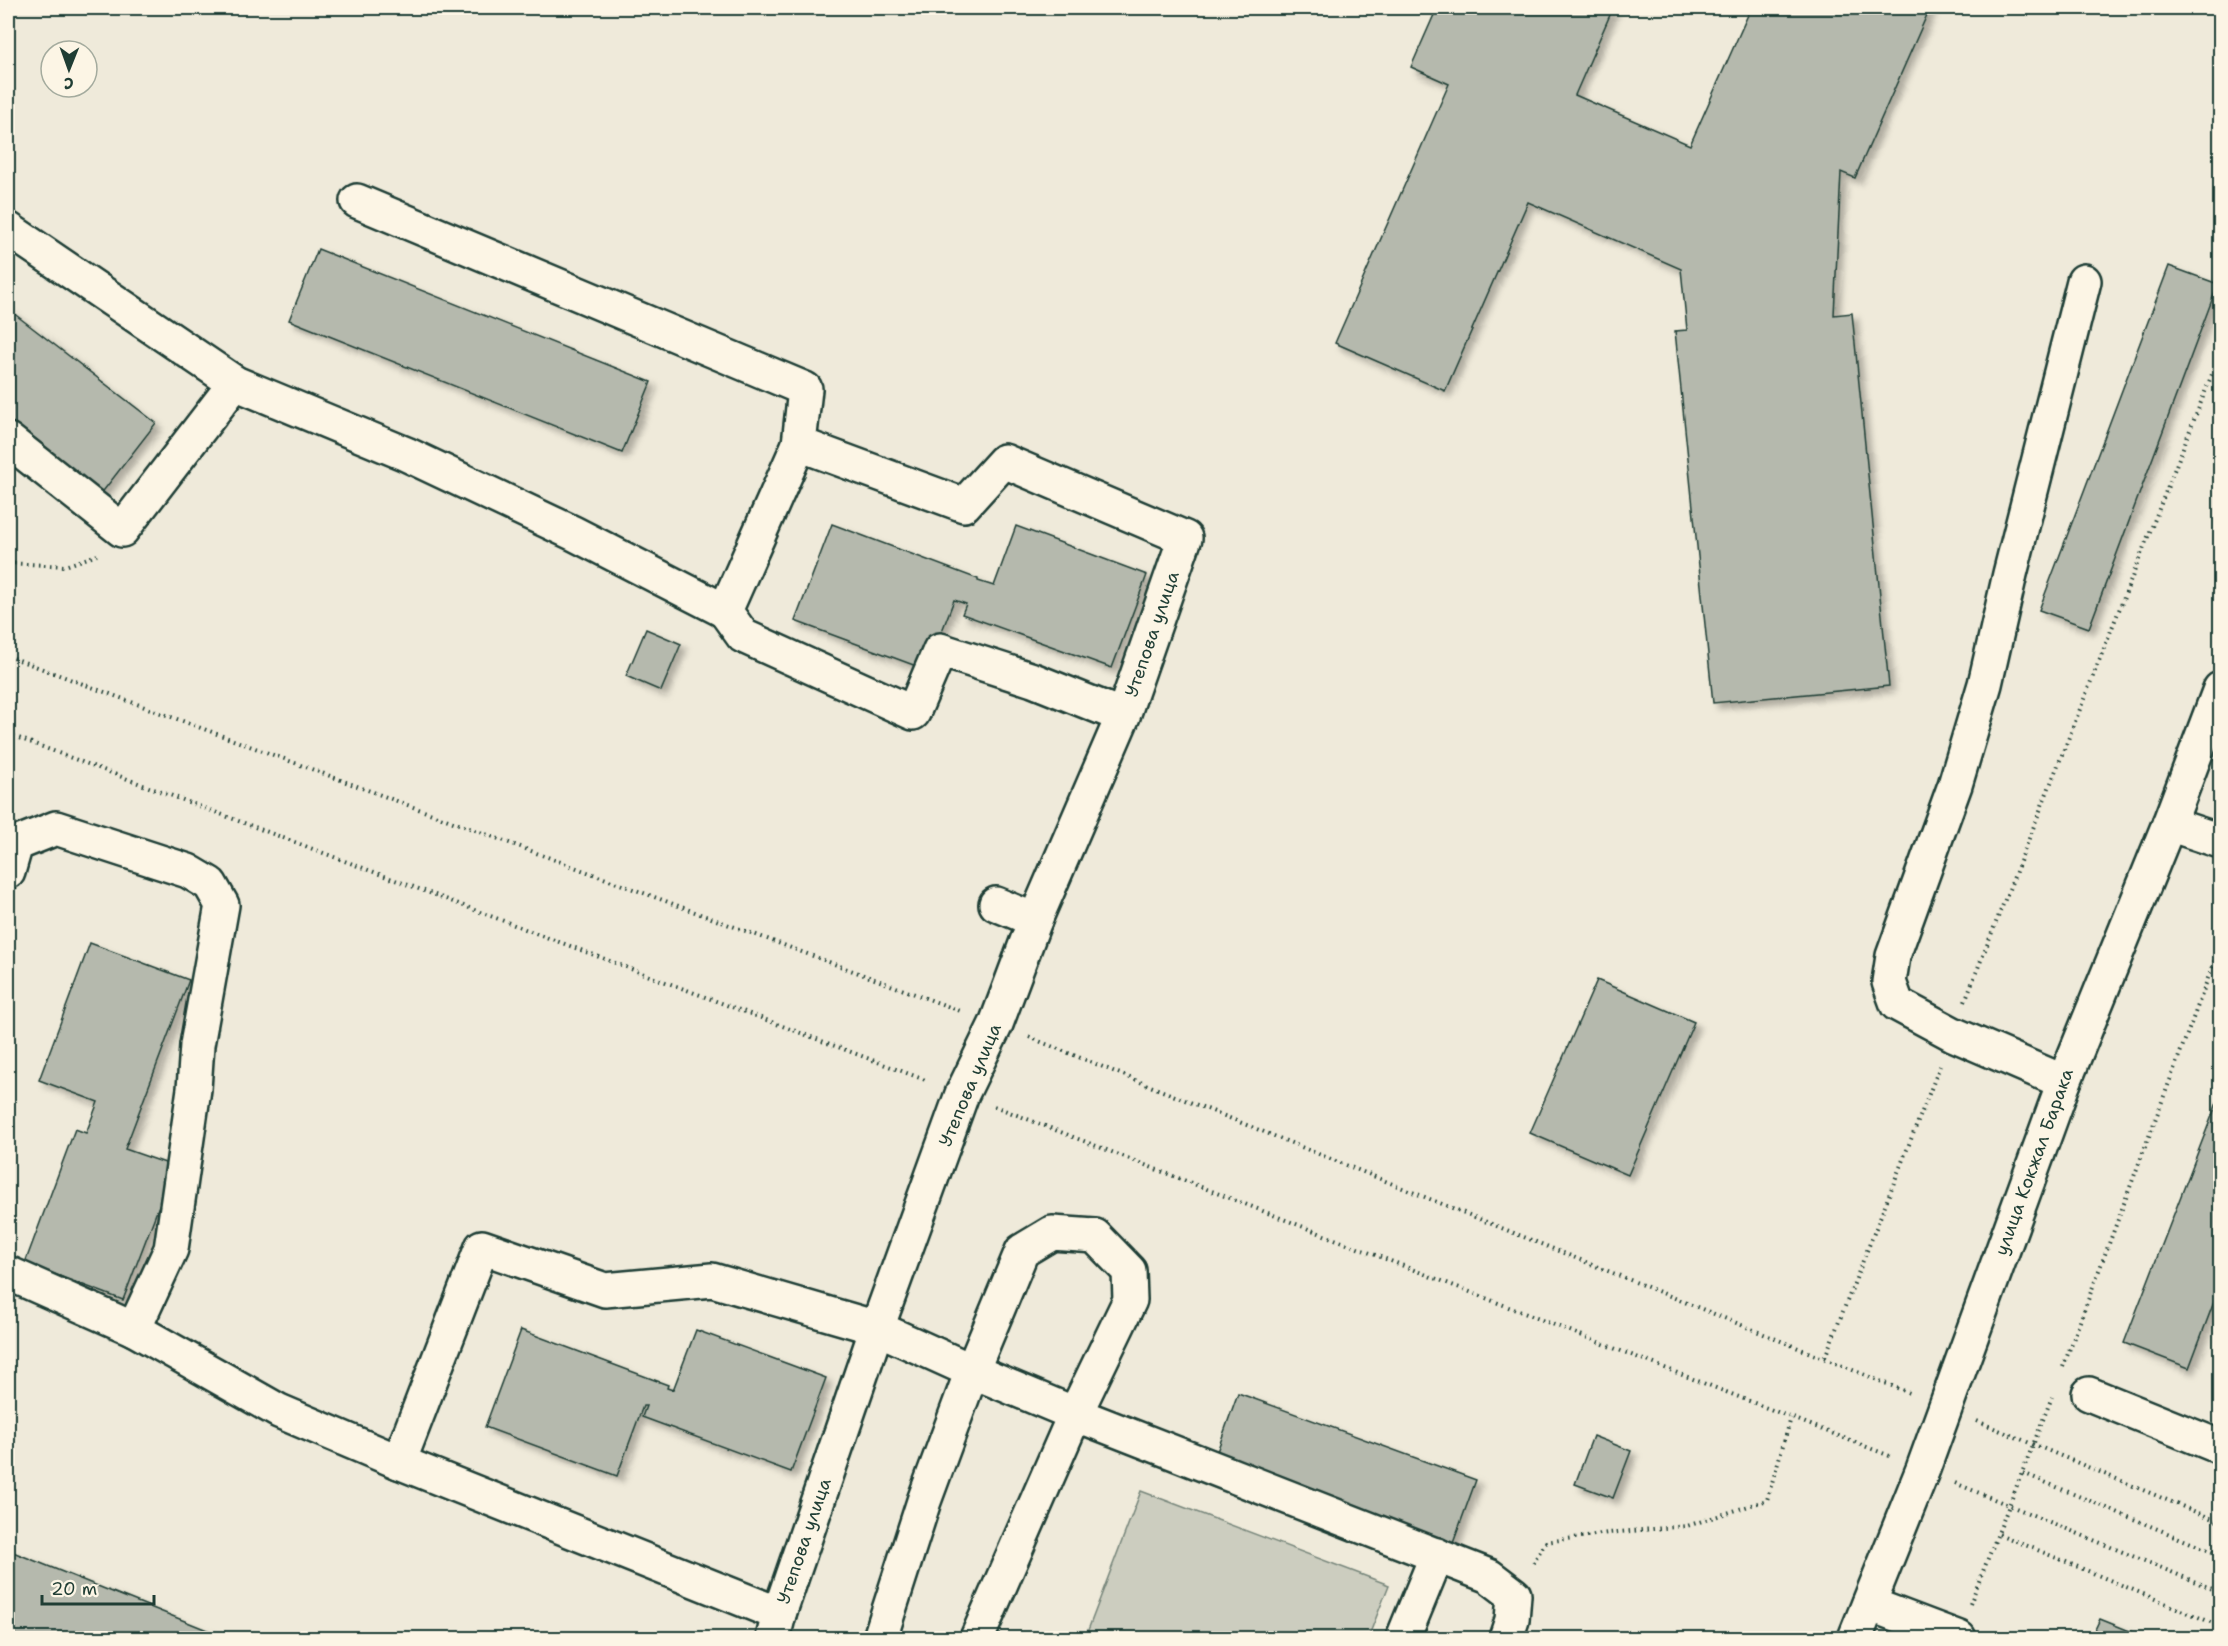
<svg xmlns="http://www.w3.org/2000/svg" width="2228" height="1646" font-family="'Shantell Sans',sans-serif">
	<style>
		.green { fill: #cccdbf; stroke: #76857a; stroke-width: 1.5 }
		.building { fill: #b5b9ad; stroke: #1f3d34; stroke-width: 1.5; filter: url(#shadow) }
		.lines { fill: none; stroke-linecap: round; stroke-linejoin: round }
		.minor-casing { stroke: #1f3d34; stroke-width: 38 }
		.path { stroke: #1f3d34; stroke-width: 4; stroke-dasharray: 1.5 4.5; stroke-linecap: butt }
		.minor { stroke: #fcf5e5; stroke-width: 33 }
		.labels { text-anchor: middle; stroke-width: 6; stroke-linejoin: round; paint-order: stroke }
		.street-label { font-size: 18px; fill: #1f3d34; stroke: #fcf5e5 }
	</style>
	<defs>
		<filter id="shadow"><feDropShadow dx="5.5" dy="5.5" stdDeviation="3" flood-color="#0004"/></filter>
	</defs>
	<rect width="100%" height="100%" fill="#efeada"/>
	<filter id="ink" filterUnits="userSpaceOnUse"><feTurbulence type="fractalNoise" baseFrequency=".0167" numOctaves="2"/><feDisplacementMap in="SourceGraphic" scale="12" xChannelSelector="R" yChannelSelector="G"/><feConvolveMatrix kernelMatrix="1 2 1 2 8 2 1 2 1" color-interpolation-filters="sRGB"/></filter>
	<g filter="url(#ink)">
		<path class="green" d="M 1141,1491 L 1389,1585 L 1368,1638 L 1085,1638 Z"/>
		<g class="building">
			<path d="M 1437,8 L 1613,8 L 1575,95 L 1690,145 L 1751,8 L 1930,8 L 1855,178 L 1841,172 L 1834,315 L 1852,313 L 1889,686 L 1713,703 L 1675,331 L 1687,330 L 1681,269 L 1528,202 L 1445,391 L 1335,343 L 1449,84 L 1411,67 Z"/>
			<path d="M 318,249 L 651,382 L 622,453 L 289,320 Z"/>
			<path d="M 2169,266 L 2218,284 L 2089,628 L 2039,610 Z"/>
			<path d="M 8,309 L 156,423 L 97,499 L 8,430 Z"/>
			<path d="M 832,524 L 978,579 L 978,581 L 994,586 L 1016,526 L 1147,575 L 1112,668 L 962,614 L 966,604 L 954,600 L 927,670 L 795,621 Z"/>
			<path d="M 646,629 L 681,644 L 661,691 L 626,676 Z"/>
			<path d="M 90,943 L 189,980 L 125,1149 L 174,1166 L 123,1300 L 25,1263 L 75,1129 L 86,1133 L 98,1102 L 39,1080 Z"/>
			<path d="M 1597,980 L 1694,1022 L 1628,1175 L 1530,1133 Z"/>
			<path d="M 2220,1095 L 2220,1286 L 2189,1368 L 2124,1343 Z"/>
			<path d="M 521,1330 L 668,1385 L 667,1388 L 673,1390 L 696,1330 L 826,1378 L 791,1472 L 642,1417 L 646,1406 L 643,1406 L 617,1476 L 485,1427 Z"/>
			<path d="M 1238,1393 L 1476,1480 L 1452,1546 L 1214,1460 Z"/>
			<path d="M 1593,1436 L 1631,1451 L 1613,1498 L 1575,1484 Z"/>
			<path d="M 8,1550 L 227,1638 L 8,1638 Z"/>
			<path d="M 2100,1619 L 2147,1638 L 2091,1638 Z"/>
		</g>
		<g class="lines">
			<defs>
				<g id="minor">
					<path d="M 357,201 L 805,389 L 799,444"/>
					<path d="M 8,229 L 235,383 L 406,454 L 573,533 L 725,611"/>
					<path d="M 8,440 L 122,530 L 235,383"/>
					<path d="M 2169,824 L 2220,841"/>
					<path d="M 8,872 L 16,844 L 56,828 L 188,871 L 210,884 L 222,905 L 197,1045 L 194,1089 L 171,1249 L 134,1329"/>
					<path d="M 996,904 L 1035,920"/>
					<path d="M 2064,1082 L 1953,1034 L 1897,1004 L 1889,982 L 1893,956 L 1955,785 L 1985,684 L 2010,574 L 2084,281"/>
					<path d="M 8,1273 L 134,1329 L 279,1411 L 399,1462 L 779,1614"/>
					<path d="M 2089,1394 L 2220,1447"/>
					<path d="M 399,1462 L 482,1247 L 605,1290 L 712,1280 L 877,1328 L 972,1371 L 1022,1251 L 1052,1233 L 1095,1236 L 1129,1271 L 1130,1300 L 1075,1414 L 977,1638"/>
					<path d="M 1869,1604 L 1959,1638"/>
					<path d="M 773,1638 L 779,1614 L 877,1328 L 962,1094 L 996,1024 L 1035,920 L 1123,716 L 1185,538 L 1004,461 L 964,505 L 799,444 L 725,611 L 743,636 L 913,713 L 940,650 L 1033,680 L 1123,716"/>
					<path d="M 880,1638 L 924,1501 L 972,1371 L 1075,1414 L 1489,1576 L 1514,1595 L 1512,1620 L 1506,1638"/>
					<path d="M 1403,1638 L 1437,1555"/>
					<path d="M 1855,1638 L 1923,1469 L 2064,1082 L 2169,824 L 2220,689"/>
				</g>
			</defs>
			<use href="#minor" class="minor-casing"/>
			<g class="path">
				<path d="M 2220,8 L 2220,11"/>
				<path d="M 8,563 L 65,566 L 97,555"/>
				<path d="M 8,656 L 963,1012"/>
				<path d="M 8,734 L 928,1081"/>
				<path d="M 1965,1001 L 2220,354"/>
				<path d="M 1029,1037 L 1912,1394"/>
				<path d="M 994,1106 L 1890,1456"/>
				<path d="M 1825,1357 L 1940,1066"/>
				<path d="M 2063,1367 L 2220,946"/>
				<path d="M 1977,1421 L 2220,1522"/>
				<path d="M 2023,1473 L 2220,1555"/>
				<path d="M 1955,1483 L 2220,1592"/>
				<path d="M 1999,1534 L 2220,1626"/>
				<path d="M 1533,1563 L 1546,1542 L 1608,1533 L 1687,1526 L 1767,1500 L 1791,1418"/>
				<path d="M 1970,1604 L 2052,1397"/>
			</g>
			<use href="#minor" class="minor"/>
		</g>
	</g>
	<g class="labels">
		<g class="street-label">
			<text transform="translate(1152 634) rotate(-71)" y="6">Утепова улица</text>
			<text transform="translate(970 1085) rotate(-67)" y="6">Утепова улица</text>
			<text transform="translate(2034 1162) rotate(-70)" y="6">улица Кокжал Барака</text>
			<text transform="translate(804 1541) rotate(-71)" y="6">Утепова улица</text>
		</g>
	</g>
	<rect width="2228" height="1646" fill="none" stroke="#fcf5e5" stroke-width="30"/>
	<rect x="15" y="15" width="2198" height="1616" fill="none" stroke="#1f3d34" stroke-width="2" filter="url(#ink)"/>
	<g transform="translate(69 69) rotate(181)"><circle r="28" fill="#fcf5e5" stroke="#a4ab9e" stroke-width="1.5"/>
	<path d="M0-4.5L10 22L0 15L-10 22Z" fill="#1f3d34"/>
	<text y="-9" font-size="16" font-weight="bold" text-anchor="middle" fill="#1f3d34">С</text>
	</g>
	<path d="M42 1595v9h112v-9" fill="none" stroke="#1f3d34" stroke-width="3"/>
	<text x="51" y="1595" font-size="18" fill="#1f3d34" stroke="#fcf5e5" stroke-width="4.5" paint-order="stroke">20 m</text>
</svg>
